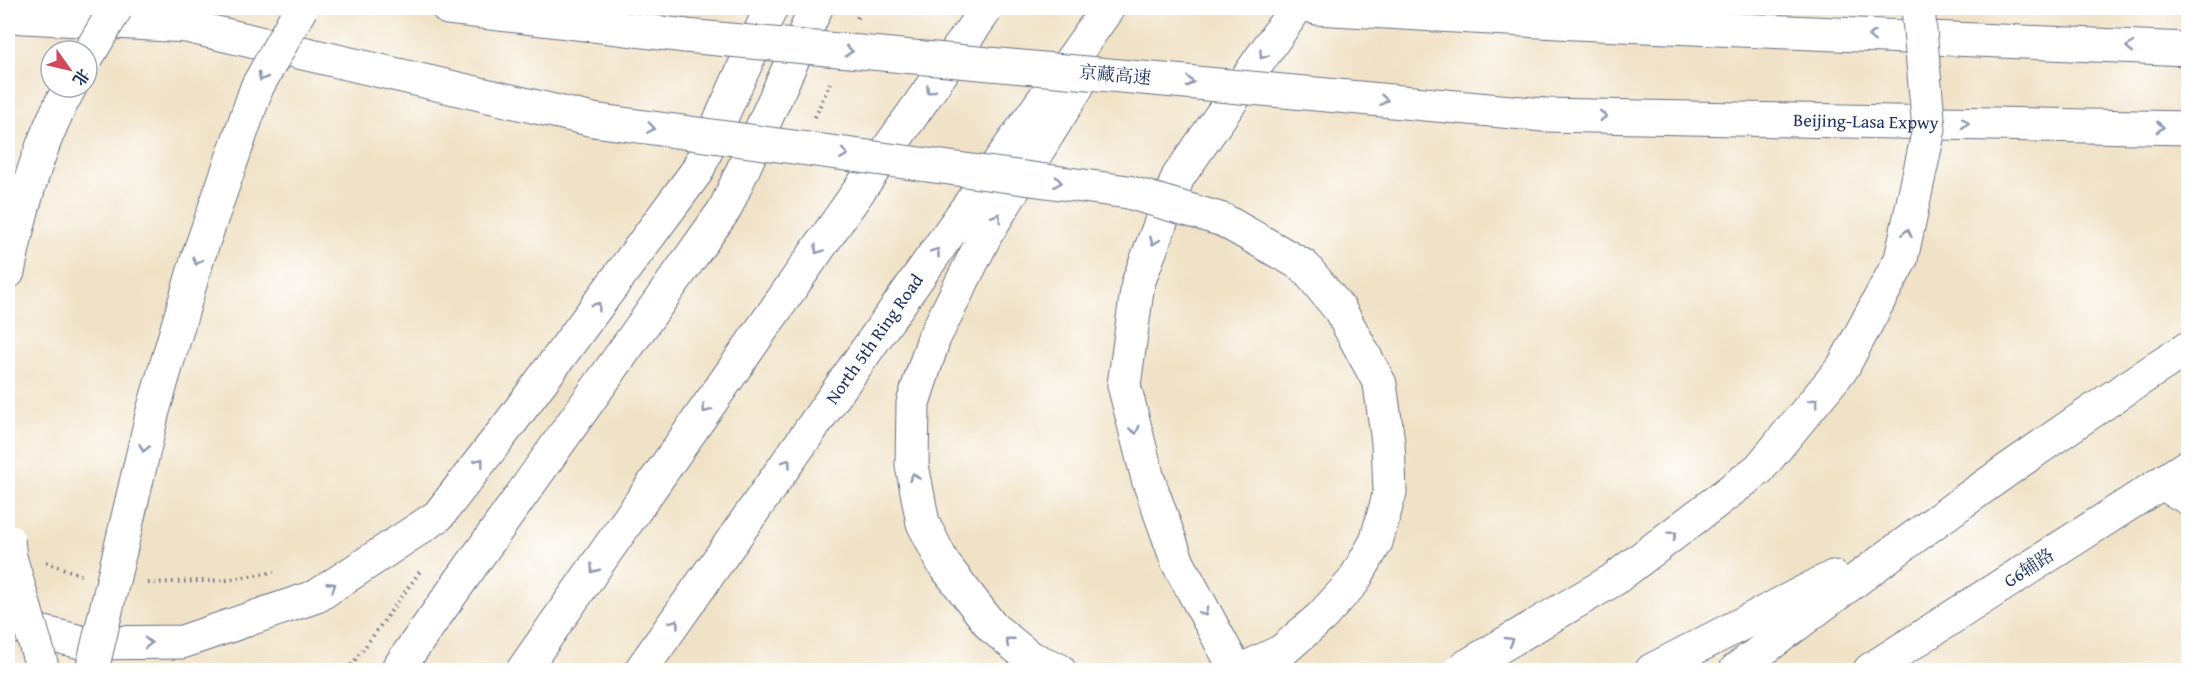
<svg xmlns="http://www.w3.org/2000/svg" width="2196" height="678" font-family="'Gentium Book Plus','Noto Serif SC',serif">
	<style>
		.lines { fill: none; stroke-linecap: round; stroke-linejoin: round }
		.street-casing { stroke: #666e82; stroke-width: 35 }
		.primary-casing { stroke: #666e82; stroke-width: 35 }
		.highway-casing { stroke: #666e82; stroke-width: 35 }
		.path { stroke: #666e82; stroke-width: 4; stroke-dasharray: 1.5 4.5; stroke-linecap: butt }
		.street { stroke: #fff; stroke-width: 33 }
		.primary { stroke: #fff; stroke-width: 33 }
		.highway { stroke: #fff; stroke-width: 33 }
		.highway-bridge-casing { stroke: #666e82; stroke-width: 35; stroke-linecap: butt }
		.highway-bridge { stroke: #fff; stroke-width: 33 }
		.oneway { stroke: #8d97ae }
		.labels { text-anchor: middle; stroke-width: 5; stroke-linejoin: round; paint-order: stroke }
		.street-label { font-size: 18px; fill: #1b2f5e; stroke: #fff }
	</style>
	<rect width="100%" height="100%" fill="#fff"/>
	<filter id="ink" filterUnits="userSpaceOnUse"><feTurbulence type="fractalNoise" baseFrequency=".0167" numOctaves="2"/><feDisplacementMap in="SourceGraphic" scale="12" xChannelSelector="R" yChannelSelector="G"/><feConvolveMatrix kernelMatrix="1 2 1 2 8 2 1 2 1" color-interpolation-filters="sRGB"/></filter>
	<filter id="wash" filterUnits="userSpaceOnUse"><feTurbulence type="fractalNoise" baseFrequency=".008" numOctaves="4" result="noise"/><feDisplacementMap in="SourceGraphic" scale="24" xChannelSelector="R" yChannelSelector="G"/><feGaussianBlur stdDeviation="1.35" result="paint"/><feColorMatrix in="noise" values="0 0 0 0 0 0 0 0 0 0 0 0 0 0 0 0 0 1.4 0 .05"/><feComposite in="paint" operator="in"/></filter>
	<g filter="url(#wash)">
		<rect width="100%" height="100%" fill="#f0e2c6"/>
	</g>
	<g filter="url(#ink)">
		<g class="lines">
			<defs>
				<path id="street" d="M 2161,483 L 2188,498"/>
				<g id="primary">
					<path d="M 8,624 L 85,643 L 182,642 L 317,596 L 438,516 L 511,422 L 697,171 L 771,8"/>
					<path d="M 397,670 L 725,209 L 816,8"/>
					<path d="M 1236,670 L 1178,563 L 1148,479 L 1124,385 L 1138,283 L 1178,177 L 1296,8"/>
					<path d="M 1870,670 L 2188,466"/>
				</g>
				<g id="highway">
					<path d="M 448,8 L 686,36"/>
					<path d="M 1316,8 L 1575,23 L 2188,49"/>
					<path d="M 8,16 L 186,26 L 593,120"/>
					<path id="s1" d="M 1544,115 L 2188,128"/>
					<path d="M 1223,220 L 1304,266 L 1340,310 L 1380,384 L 1388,442 L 1390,492 L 1376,542 L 1353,582 L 1321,617 L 1282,651 L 1242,670"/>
					<path d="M 8,272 C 20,211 39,141 70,87"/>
					<path d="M 523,670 L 987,8"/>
					<path id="s2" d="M 641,670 L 1108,8"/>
					<path d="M 1059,670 L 1029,657 L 992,627 L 943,563 L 923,523 L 912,465 L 913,403 L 934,338 L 986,234 L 1077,87"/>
					<path d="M 1652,670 L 1833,577"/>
					<path d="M 1736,670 C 1883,559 2032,448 2188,348"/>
				</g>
			</defs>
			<use href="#street" class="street-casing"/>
			<use href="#primary" class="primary-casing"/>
			<use href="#highway" class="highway-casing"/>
			<g class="path">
				<path d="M 857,18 L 862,8"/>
				<path d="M 815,117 L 830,83"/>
				<path d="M 46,562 L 81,575"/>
				<path d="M 148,583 L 226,580 L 274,572"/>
				<path d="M 348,670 L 421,570"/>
			</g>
			<use href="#street" class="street"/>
			<use href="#primary" class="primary"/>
			<use href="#highway" class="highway"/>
			<defs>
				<g id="highway-bridge">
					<path d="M 686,36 L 1544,115"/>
					<path d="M 87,57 L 116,8"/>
					<path d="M 593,120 L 1128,192 L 1223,220"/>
					<path d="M 8,540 L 10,557 L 43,670"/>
					<path d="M 92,670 L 153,411 L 198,257 L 257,87 L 301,8"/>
					<path d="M 1460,670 L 1613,580 L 1759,469 L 1843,367 L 1901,259 L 1929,129 L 1918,8"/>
				</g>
			</defs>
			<use href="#highway-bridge" class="highway-bridge-casing"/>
			<use href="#highway-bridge" class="highway-bridge"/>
		</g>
		<defs><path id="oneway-chevron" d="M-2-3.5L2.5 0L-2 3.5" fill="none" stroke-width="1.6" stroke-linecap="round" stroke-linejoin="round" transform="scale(1.5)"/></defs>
		<g class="oneway">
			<use href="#oneway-chevron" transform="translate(1872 36) rotate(-178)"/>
			<use href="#oneway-chevron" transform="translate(2130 47) rotate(-178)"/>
			<use href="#oneway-chevron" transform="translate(849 51) rotate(5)"/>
			<use href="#oneway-chevron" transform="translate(1263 55) rotate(125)"/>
			<use href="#oneway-chevron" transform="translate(262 77) rotate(119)"/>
			<use href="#oneway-chevron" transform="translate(1190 82) rotate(5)"/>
			<use href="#oneway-chevron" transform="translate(930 90) rotate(125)"/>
			<use href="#oneway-chevron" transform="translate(1384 100) rotate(5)"/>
			<use href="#oneway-chevron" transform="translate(1603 116) rotate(1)"/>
			<use href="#oneway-chevron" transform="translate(1965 123) rotate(1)"/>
			<use href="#oneway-chevron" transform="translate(2160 127) rotate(1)"/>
			<use href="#oneway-chevron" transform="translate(651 128) rotate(8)"/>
			<use href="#oneway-chevron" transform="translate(844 154) rotate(8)"/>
			<use href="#oneway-chevron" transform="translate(1058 182) rotate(8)"/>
			<use href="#oneway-chevron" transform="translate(997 217) rotate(-58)"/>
			<use href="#oneway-chevron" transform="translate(1907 233) rotate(-78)"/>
			<use href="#oneway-chevron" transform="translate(1154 241) rotate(110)"/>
			<use href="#oneway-chevron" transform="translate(818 250) rotate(125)"/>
			<use href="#oneway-chevron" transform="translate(936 252) rotate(-55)"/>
			<use href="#oneway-chevron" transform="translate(197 261) rotate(107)"/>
			<use href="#oneway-chevron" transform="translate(597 306) rotate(-53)"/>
			<use href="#oneway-chevron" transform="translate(1814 402) rotate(-51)"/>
			<use href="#oneway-chevron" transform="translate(706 409) rotate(125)"/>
			<use href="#oneway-chevron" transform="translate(1135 430) rotate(76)"/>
			<use href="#oneway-chevron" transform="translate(144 448) rotate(103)"/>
			<use href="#oneway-chevron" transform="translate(480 462) rotate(-52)"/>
			<use href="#oneway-chevron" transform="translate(787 463) rotate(-55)"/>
			<use href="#oneway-chevron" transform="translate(914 477) rotate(-101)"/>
			<use href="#oneway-chevron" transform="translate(1673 535) rotate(-37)"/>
			<use href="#oneway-chevron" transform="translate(594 569) rotate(125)"/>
			<use href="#oneway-chevron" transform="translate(332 586) rotate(-33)"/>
			<use href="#oneway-chevron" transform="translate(1204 612) rotate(61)"/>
			<use href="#oneway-chevron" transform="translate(675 623) rotate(-55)"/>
			<use href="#oneway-chevron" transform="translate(1009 641) rotate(-141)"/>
			<use href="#oneway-chevron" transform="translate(1510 641) rotate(-30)"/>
			<use href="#oneway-chevron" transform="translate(148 643) rotate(-1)"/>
		</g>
	</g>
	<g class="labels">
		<g class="street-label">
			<text transform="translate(1115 75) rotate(5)" y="6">京藏高速</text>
			<text dy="6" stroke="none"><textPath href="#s1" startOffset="322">Beijing-Lasa Expwy</textPath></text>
			<text dy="6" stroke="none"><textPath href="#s2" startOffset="405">North 5th Ring Road</textPath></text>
			<text transform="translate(2029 568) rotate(-33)" y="6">G6辅路</text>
		</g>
	</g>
	<rect width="2196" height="678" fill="none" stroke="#fff" stroke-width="30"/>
	<g transform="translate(69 69) rotate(124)"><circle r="28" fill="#ffffff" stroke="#a4acbf" stroke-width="1.5"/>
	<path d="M0-4.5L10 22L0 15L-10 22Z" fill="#d1495b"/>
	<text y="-9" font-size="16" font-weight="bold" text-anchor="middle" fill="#1b2f5e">北</text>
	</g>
</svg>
